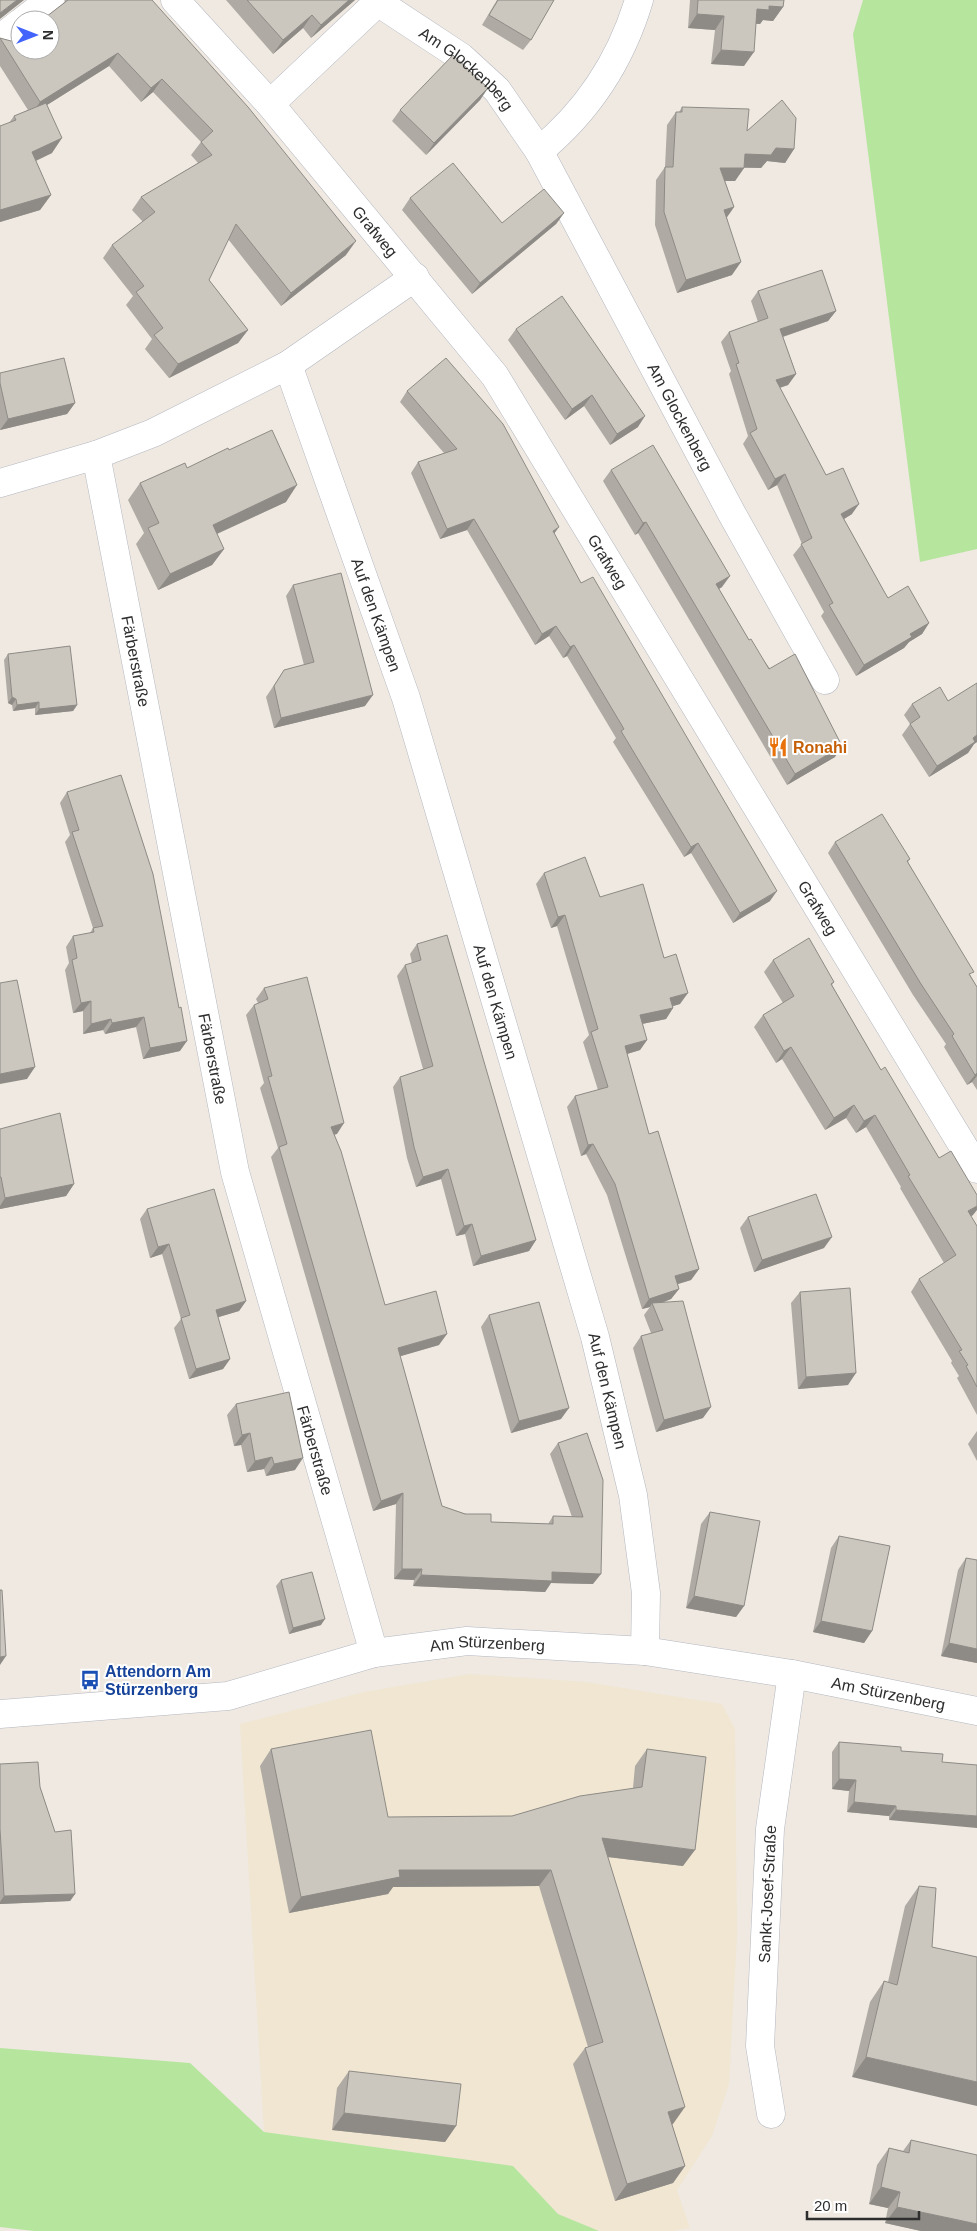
<svg xmlns="http://www.w3.org/2000/svg" width="977" height="2231" font-family="Helvetica,sans-serif">
	<style>
		.education { fill: #f0e6d1 }
		.green { fill: #b6e59e }
		.lines { fill: none; stroke-linecap: round; stroke-linejoin: round }
		.minor-casing { stroke: #b4b7c1; stroke-width: 29 }
		.minor { stroke: #fff; stroke-width: 28 }
		.wall { fill: #afaba4 }
		.shaded-wall { fill: #8e8b86 }
		.building { fill: #cbc7bf; stroke: #8e8b86 }
		.labels { text-anchor: middle; stroke-width: 4; stroke-linejoin: round; paint-order: stroke }
		.street-label { font-size: 16px; fill: #2e2e2e; stroke: #fff }
		.food-label { font-size: 16px; font-weight: bold; fill: #c56008; stroke: #fff; text-anchor: start }
		.transit-label { font-size: 16px; font-weight: bold; fill: #164399; stroke: #fff; text-anchor: start }
	</style>
	<rect width="100%" height="100%" fill="#efe9e1"/>
	<path class="education" d="M 470,1674 L 586,1682 L 722,1704 L 735,1729 L 737,1934 L 729,2084 L 712,2136 L 677,2190 L 690,2228 L 673,2231 L 599,2231 L 558,2214 L 513,2166 L 264,2132 L 240,1724 L 364,1692 Z"/>
	<g class="green">
		<path d="M 863,0 L 977,0 L 977,549 L 920,562 L 853,34 Z"/>
		<path d="M 0,2048 L 190,2063 L 264,2132 L 513,2166 L 558,2214 L 599,2231 L 34,2231 L 0,2227 Z"/>
	</g>
	<g class="lines">
		<defs>
			<g id="minor">
				<path id="s1" d="M 175,0 L 270,104 L 495,376 L 977,1169"/>
				<path id="s2" d="M 379,3 L 461,57 L 497,90 L 539,151 C 588,111 621,60 639,0"/>
				<path d="M 24,20 L 50,0"/>
				<path d="M 0,39 L 20,23"/>
				<path d="M 270,104 L 380,0"/>
				<path id="s3" d="M 539,151 L 732,514 L 825,680"/>
				<path id="s4" d="M 288,365 L 406,698 L 595,1337 L 633,1495 L 646,1593 L 645,1651"/>
				<path id="s5" d="M 96,455 L 235,1172 L 374,1653"/>
				<path d="M 0,483 L 96,455 L 153,433 L 288,365 L 415,277"/>
				<path id="s6" d="M 0,1714 L 228,1696 L 374,1653 L 467,1641 L 645,1651 L 792,1674 L 977,1711"/>
				<path id="s7" d="M 771,2114 L 760,2046 L 770,1829 L 792,1674"/>
			</g>
		</defs>
		<use href="#minor" class="minor-casing"/>
		<use href="#minor" class="minor"/>
	</g>
	<g class="wall">
		<path d="M 65,0 L 152,0 L 346,255 L 281,306 L 228,239 L 209,280 L 248,330 L 238,343 L 169,378 L 145,349 L 152,339 L 126,305 L 133,296 L 103,258 L 112,245 L 143,222 L 132,210 L 141,197 L 198,163 L 191,155 L 201,142 L 153,92 L 141,102 L 109,66 L 47,105 L 52,153 L 36,161 L 51,195 L 40,210 L 0,222 L 0,126 L 9,123 L 14,116 L 28,110 L 0,66 L 0,38 L 11,41 L 19,38 L 65,2 Z"/>
		<path d="M 226,0 L 355,0 L 311,38 L 303,28 L 273,54 Z"/>
		<path d="M 497,0 L 554,0 L 531,40 L 523,50 L 482,25 Z"/>
		<path d="M 690,0 L 784,0 L 783,7 L 773,21 L 763,20 L 760,24 L 756,24 L 744,66 L 711,64 L 715,30 L 688,28 Z"/>
		<path d="M 488,88 L 480,100 L 426,155 L 392,121 L 400,110 Z"/>
		<path d="M 682,107 L 747,131 L 794,149 L 785,163 L 767,161 L 761,168 L 744,168 L 735,181 L 725,181 L 734,207 L 727,217 L 732,275 L 677,293 L 655,225 L 656,180 L 665,167 L 667,125 L 676,112 L 679,112 Z"/>
		<path d="M 410,198 L 502,223 L 564,213 L 556,224 L 472,294 L 402,210 Z"/>
		<path d="M 758,291 L 836,311 L 828,321 L 783,337 L 796,374 L 788,385 L 780,388 L 826,475 L 852,514 L 844,519 L 885,593 L 888,598 L 929,623 L 922,634 L 909,642 L 904,648 L 856,676 L 821,616 L 824,612 L 793,555 L 802,544 L 777,485 L 768,490 L 743,444 L 748,436 L 729,374 L 731,371 L 721,342 L 729,332 L 758,322 L 751,301 Z"/>
		<path d="M 516,329 L 638,427 L 610,445 L 584,406 L 565,420 L 508,340 Z"/>
		<path d="M 0,373 L 75,403 L 67,414 L 0,430 Z"/>
		<path d="M 407,391 L 554,534 L 581,583 L 770,901 L 733,923 L 691,853 L 684,857 L 613,742 L 616,738 L 567,656 L 563,658 L 549,636 L 535,645 L 467,530 L 440,539 L 411,473 L 418,462 L 444,453 L 400,402 Z"/>
		<path d="M 229,450 L 286,502 L 217,534 L 224,549 L 212,565 L 158,590 L 136,544 L 144,533 L 128,500 L 140,483 L 187,468 Z"/>
		<path d="M 611,470 L 722,587 L 719,589 L 749,640 L 835,757 L 787,785 L 638,533 L 635,535 L 603,481 Z"/>
		<path d="M 293,585 L 365,706 L 274,728 L 266,697 L 284,670 L 304,665 L 286,596 Z"/>
		<path d="M 8,654 L 77,705 L 73,711 L 35,715 L 35,708 L 13,711 L 12,705 L 8,703 L 4,660 Z"/>
		<path d="M 977,683 L 977,742 L 974,744 L 968,753 L 929,777 L 902,735 L 910,724 L 904,715 L 912,704 L 948,701 Z"/>
		<path d="M 67,792 L 180,1051 L 143,1059 L 136,1027 L 105,1034 L 103,1030 L 83,1034 L 83,1011 L 73,1013 L 65,970 L 69,963 L 66,947 L 73,936 L 90,933 L 93,928 L 65,842 L 70,835 L 60,803 Z"/>
		<path d="M 835,842 L 910,859 L 908,862 L 977,987 L 977,1090 L 972,1082 L 967,1085 L 944,1047 L 946,1044 L 913,995 L 828,853 Z"/>
		<path d="M 544,873 L 600,897 L 664,958 L 680,1004 L 673,1006 L 673,1008 L 666,1019 L 642,1024 L 647,1040 L 640,1050 L 627,1054 L 649,1134 L 699,1269 L 691,1280 L 678,1284 L 679,1289 L 671,1299 L 662,1303 L 703,1418 L 656,1432 L 633,1348 L 641,1336 L 651,1333 L 644,1315 L 650,1307 L 642,1309 L 607,1195 L 586,1154 L 581,1156 L 567,1107 L 575,1096 L 598,1090 L 583,1042 L 589,1035 L 557,926 L 551,928 L 536,884 Z"/>
		<path d="M 417,944 L 536,1240 L 529,1251 L 473,1266 L 465,1234 L 456,1236 L 441,1179 L 416,1187 L 407,1158 L 393,1087 L 400,1077 L 423,1069 L 397,976 L 405,965 L 412,963 L 410,954 Z"/>
		<path d="M 773,960 L 834,982 L 832,985 L 881,1070 L 939,1158 L 973,1215 L 971,1216 L 977,1226 L 977,1415 L 957,1378 L 959,1376 L 951,1363 L 952,1361 L 911,1292 L 919,1279 L 944,1263 L 900,1188 L 901,1187 L 866,1127 L 856,1133 L 846,1118 L 825,1130 L 782,1059 L 776,1063 L 754,1027 L 763,1015 L 783,1003 L 764,972 Z"/>
		<path d="M 264,988 L 337,1134 L 334,1134 L 385,1305 L 439,1345 L 400,1356 L 442,1506 L 491,1522 L 548,1524 L 553,1516 L 572,1517 L 550,1454 L 558,1443 L 587,1433 L 593,1584 L 551,1583 L 545,1592 L 413,1586 L 414,1580 L 394,1579 L 396,1504 L 373,1511 L 271,1157 L 278,1148 L 260,1088 L 264,1083 L 246,1015 L 254,1005 L 258,1003 L 256,999 Z"/>
		<path d="M 0,1129 L 74,1184 L 66,1196 L 0,1209 Z"/>
		<path d="M 147,1209 L 246,1301 L 239,1311 L 218,1317 L 230,1359 L 223,1369 L 189,1379 L 174,1328 L 181,1319 L 162,1254 L 150,1258 L 140,1219 Z"/>
		<path d="M 748,1217 L 824,1248 L 754,1272 L 740,1228 Z"/>
		<path d="M 800,1292 L 848,1385 L 798,1389 L 791,1303 Z"/>
		<path d="M 489,1315 L 561,1419 L 511,1433 L 481,1327 Z"/>
		<path d="M 236,1404 L 295,1470 L 266,1476 L 264,1469 L 247,1472 L 241,1445 L 234,1446 L 227,1415 Z"/>
		<path d="M 977,1431 L 977,1461 L 968,1444 Z"/>
		<path d="M 710,1512 L 744,1606 L 736,1617 L 686,1608 L 701,1524 Z"/>
		<path d="M 839,1536 L 872,1631 L 864,1643 L 813,1632 L 831,1548 Z"/>
		<path d="M 966,1558 L 977,1663 L 941,1656 L 958,1570 Z"/>
		<path d="M 281,1580 L 321,1625 L 289,1634 L 276,1586 Z"/>
		<path d="M 839,1742 L 901,1751 L 942,1762 L 889,1820 L 889,1816 L 847,1812 L 849,1791 L 832,1789 L 832,1752 Z"/>
		<path d="M 271,1749 L 388,1817 L 512,1816 L 633,1788 L 635,1766 L 647,1749 L 683,1866 L 608,1857 L 673,2124 L 672,2124 L 685,2166 L 673,2183 L 615,2201 L 573,2064 L 585,2048 L 588,2047 L 539,1886 L 393,1887 L 388,1894 L 289,1913 L 260,1766 Z"/>
		<path d="M 0,1764 L 40,1787 L 75,1894 L 70,1901 L 0,1904 Z"/>
		<path d="M 919,1886 L 932,1947 L 977,1957 L 852,2077 L 870,2002 L 884,1981 L 888,1982 L 905,1906 Z"/>
		<path d="M 349,2071 L 456,2126 L 445,2142 L 332,2130 L 337,2088 Z"/>
		<path d="M 911,2140 L 977,2231 L 921,2231 L 885,2223 L 888,2208 L 869,2204 L 877,2165 L 889,2148 L 903,2151 Z"/>
	</g>
	<g class="shaded-wall">
		<path d="M 17,0 L 24,0 L 0,19 L 0,13 Z"/>
		<path d="M 349,0 L 355,0 L 311,38 L 321,25 Z"/>
		<path d="M 769,6 L 783,7 L 773,21 L 763,20 L 760,24 L 747,23 L 757,9 Z"/>
		<path d="M 697,14 L 724,16 L 715,30 L 688,28 Z"/>
		<path d="M 312,15 L 303,28 L 273,54 L 283,40 Z"/>
		<path d="M 721,50 L 754,52 L 744,66 L 711,64 Z"/>
		<path d="M 118,53 L 109,66 L 31,115 L 40,102 Z"/>
		<path d="M 162,79 L 153,92 L 141,102 L 151,88 Z"/>
		<path d="M 488,88 L 480,100 L 426,155 L 434,143 Z"/>
		<path d="M 62,138 L 52,153 L 22,167 L 32,152 Z"/>
		<path d="M 776,148 L 794,149 L 785,163 L 767,161 L 761,168 L 736,167 L 745,154 Z"/>
		<path d="M 720,168 L 744,168 L 735,181 L 711,181 Z"/>
		<path d="M 51,195 L 40,210 L 0,222 L 0,210 Z"/>
		<path d="M 734,207 L 725,220 L 724,210 Z"/>
		<path d="M 564,213 L 556,224 L 472,294 L 480,283 Z"/>
		<path d="M 356,241 L 346,255 L 281,306 L 291,293 Z"/>
		<path d="M 741,262 L 732,275 L 677,293 L 686,280 Z"/>
		<path d="M 836,311 L 828,321 L 773,340 L 780,329 Z"/>
		<path d="M 248,330 L 238,343 L 169,378 L 178,364 Z"/>
		<path d="M 796,374 L 788,385 L 769,391 L 776,380 Z"/>
		<path d="M 592,395 L 584,406 L 565,420 L 572,409 Z"/>
		<path d="M 75,403 L 67,414 L 0,430 L 8,419 Z"/>
		<path d="M 645,416 L 638,427 L 610,445 L 617,434 Z"/>
		<path d="M 785,474 L 777,485 L 768,490 L 775,479 Z"/>
		<path d="M 297,485 L 286,502 L 201,541 L 213,525 Z"/>
		<path d="M 859,504 L 852,514 L 834,525 L 841,514 Z"/>
		<path d="M 474,519 L 467,530 L 440,539 L 447,529 Z"/>
		<path d="M 646,522 L 638,533 L 635,535 L 643,523 Z"/>
		<path d="M 559,527 L 551,538 L 553,531 Z"/>
		<path d="M 224,549 L 212,565 L 158,590 L 170,574 Z"/>
		<path d="M 730,576 L 722,587 L 708,595 L 716,584 Z"/>
		<path d="M 929,623 L 922,634 L 909,642 L 904,648 L 856,676 L 864,665 L 910,634 Z"/>
		<path d="M 556,626 L 549,636 L 535,645 L 542,634 Z"/>
		<path d="M 574,645 L 567,656 L 563,658 L 570,647 Z"/>
		<path d="M 373,695 L 365,706 L 274,728 L 281,718 Z"/>
		<path d="M 12,697 L 16,699 L 12,705 L 8,703 Z"/>
		<path d="M 39,702 L 35,708 L 13,711 L 17,705 Z"/>
		<path d="M 77,705 L 73,711 L 35,715 L 39,709 Z"/>
		<path d="M 977,735 L 977,742 L 974,744 L 968,753 L 929,777 L 937,766 Z"/>
		<path d="M 842,746 L 835,757 L 787,785 L 795,774 Z"/>
		<path d="M 698,843 L 691,853 L 684,857 L 691,847 Z"/>
		<path d="M 777,891 L 770,901 L 733,923 L 740,913 Z"/>
		<path d="M 565,915 L 557,926 L 551,928 L 558,917 Z"/>
		<path d="M 688,993 L 680,1004 L 663,1009 L 670,998 Z"/>
		<path d="M 91,1001 L 83,1011 L 73,1013 L 81,1003 Z"/>
		<path d="M 673,1008 L 666,1019 L 632,1026 L 640,1015 Z"/>
		<path d="M 144,1017 L 136,1027 L 105,1034 L 112,1023 Z"/>
		<path d="M 111,1019 L 103,1030 L 83,1034 L 91,1024 Z"/>
		<path d="M 647,1040 L 640,1050 L 617,1057 L 625,1046 Z"/>
		<path d="M 187,1041 L 180,1051 L 143,1059 L 150,1048 Z"/>
		<path d="M 791,1047 L 782,1059 L 776,1063 L 784,1051 Z"/>
		<path d="M 35,1067 L 27,1079 L 0,1084 L 0,1074 Z"/>
		<path d="M 977,1073 L 977,1076 L 972,1082 L 967,1085 L 975,1075 Z"/>
		<path d="M 854,1105 L 846,1118 L 825,1130 L 834,1118 Z"/>
		<path d="M 875,1115 L 866,1127 L 856,1133 L 864,1121 Z"/>
		<path d="M 344,1123 L 337,1134 L 324,1138 L 331,1127 Z"/>
		<path d="M 593,1144 L 586,1154 L 581,1156 L 588,1145 Z"/>
		<path d="M 448,1169 L 441,1179 L 416,1187 L 423,1177 Z"/>
		<path d="M 74,1184 L 66,1196 L 0,1209 L 0,1206 L 5,1198 Z"/>
		<path d="M 977,1206 L 977,1210 L 973,1215 L 960,1223 L 968,1211 Z"/>
		<path d="M 472,1224 L 465,1234 L 456,1236 L 464,1226 Z"/>
		<path d="M 832,1237 L 824,1248 L 754,1272 L 762,1260 Z"/>
		<path d="M 536,1240 L 529,1251 L 473,1266 L 481,1256 Z"/>
		<path d="M 169,1244 L 162,1254 L 150,1258 L 158,1247 Z"/>
		<path d="M 699,1269 L 691,1280 L 668,1287 L 675,1276 Z"/>
		<path d="M 679,1289 L 671,1299 L 653,1306 L 652,1303 L 650,1307 L 642,1309 L 649,1299 Z"/>
		<path d="M 246,1301 L 239,1311 L 209,1320 L 216,1310 Z"/>
		<path d="M 447,1334 L 439,1345 L 391,1359 L 398,1348 Z"/>
		<path d="M 230,1359 L 223,1369 L 189,1379 L 196,1369 Z"/>
		<path d="M 856,1373 L 848,1385 L 798,1389 L 806,1377 Z"/>
		<path d="M 711,1407 L 703,1418 L 656,1432 L 664,1420 Z"/>
		<path d="M 569,1408 L 561,1419 L 511,1433 L 519,1421 Z"/>
		<path d="M 250,1433 L 241,1445 L 234,1446 L 242,1435 Z"/>
		<path d="M 272,1457 L 264,1469 L 247,1472 L 255,1461 Z"/>
		<path d="M 303,1458 L 295,1470 L 266,1476 L 274,1464 Z"/>
		<path d="M 403,1493 L 396,1504 L 373,1511 L 381,1501 Z"/>
		<path d="M 402,1569 L 422,1569 L 414,1580 L 394,1579 Z"/>
		<path d="M 552,1572 L 601,1574 L 593,1584 L 551,1583 L 545,1592 L 413,1586 L 421,1575 Z"/>
		<path d="M 694,1596 L 744,1606 L 736,1617 L 686,1608 Z"/>
		<path d="M 325,1619 L 321,1625 L 289,1634 L 293,1628 Z"/>
		<path d="M 821,1621 L 872,1631 L 864,1643 L 813,1632 Z"/>
		<path d="M 949,1643 L 977,1649 L 977,1663 L 941,1656 Z"/>
		<path d="M 6,1656 L 0,1665 L 0,1657 Z"/>
		<path d="M 839,1779 L 856,1780 L 849,1791 L 832,1789 Z"/>
		<path d="M 854,1802 L 896,1806 L 889,1816 L 847,1812 Z"/>
		<path d="M 896,1810 L 977,1816 L 977,1828 L 889,1820 Z"/>
		<path d="M 602,1838 L 695,1850 L 683,1866 L 591,1855 Z"/>
		<path d="M 399,1870 L 551,1870 L 539,1886 L 393,1887 L 388,1894 L 289,1913 L 301,1897 Z"/>
		<path d="M 75,1894 L 70,1901 L 0,1904 L 0,1902 L 4,1896 Z"/>
		<path d="M 866,2057 L 977,2082 L 977,2106 L 852,2077 Z"/>
		<path d="M 685,2107 L 673,2124 L 656,2129 L 668,2112 Z"/>
		<path d="M 344,2113 L 456,2126 L 445,2142 L 332,2130 Z"/>
		<path d="M 685,2166 L 673,2183 L 615,2201 L 627,2184 Z"/>
		<path d="M 881,2187 L 900,2192 L 888,2208 L 869,2204 Z"/>
		<path d="M 897,2207 L 977,2224 L 977,2231 L 921,2231 L 885,2223 Z"/>
	</g>
	<g class="building">
		<path d="M 0,0 L 17,0 L 0,13 Z"/>
		<path d="M 68,0 L 152,0 L 248,107 L 356,241 L 291,293 L 236,224 L 209,280 L 248,330 L 178,364 L 154,335 L 163,328 L 136,292 L 144,286 L 112,245 L 155,212 L 141,197 L 212,155 L 201,142 L 213,131 L 162,79 L 151,88 L 118,53 L 40,102 L 0,38 L 11,41 L 20,37 L 20,50 L 50,50 L 50,20 L 42,20 Z"/>
		<path d="M 247,0 L 349,0 L 321,25 L 312,15 L 283,40 Z"/>
		<path d="M 498,0 L 554,0 L 531,40 L 489,15 Z"/>
		<path d="M 698,0 L 784,0 L 783,7 L 769,6 L 769,10 L 757,9 L 754,52 L 721,50 L 724,16 L 697,14 Z"/>
		<path d="M 453,55 L 488,88 L 434,143 L 400,110 Z"/>
		<path d="M 782,100 L 796,118 L 794,149 L 776,148 L 771,155 L 745,154 L 744,168 L 720,168 L 734,207 L 724,210 L 741,262 L 686,280 L 664,212 L 665,167 L 673,167 L 676,112 L 682,112 L 682,107 L 749,109 L 747,131 Z"/>
		<path d="M 46,103 L 62,138 L 32,152 L 51,195 L 0,210 L 0,126 L 16,120 L 14,116 Z"/>
		<path d="M 453,163 L 502,223 L 544,189 L 564,213 L 480,283 L 410,198 Z"/>
		<path d="M 822,270 L 836,311 L 780,329 L 796,374 L 776,380 L 826,475 L 843,468 L 859,504 L 841,514 L 885,593 L 888,598 L 908,586 L 929,623 L 910,634 L 912,637 L 864,665 L 829,605 L 833,603 L 801,544 L 812,538 L 785,474 L 775,479 L 750,433 L 757,429 L 736,364 L 739,363 L 729,332 L 768,318 L 758,291 Z"/>
		<path d="M 562,296 L 645,416 L 617,434 L 592,395 L 572,409 L 516,329 Z"/>
		<path d="M 64,358 L 75,403 L 8,419 L 0,383 L 0,373 Z"/>
		<path d="M 446,358 L 503,424 L 559,527 L 553,531 L 581,583 L 593,577 L 777,891 L 740,913 L 698,843 L 691,847 L 621,731 L 624,729 L 574,645 L 570,647 L 556,626 L 542,634 L 474,519 L 447,529 L 418,462 L 457,449 L 407,391 Z"/>
		<path d="M 272,430 L 297,485 L 213,525 L 224,549 L 170,574 L 148,528 L 159,523 L 140,483 L 185,463 L 187,468 L 228,448 L 229,450 Z"/>
		<path d="M 653,445 L 730,576 L 716,584 L 749,640 L 751,639 L 769,669 L 795,654 L 842,746 L 795,774 L 646,522 L 643,523 L 611,470 Z"/>
		<path d="M 341,573 L 373,695 L 281,718 L 274,686 L 284,670 L 314,662 L 293,585 Z"/>
		<path d="M 70,646 L 77,705 L 39,709 L 39,702 L 17,705 L 16,699 L 12,697 L 8,654 Z"/>
		<path d="M 977,683 L 977,735 L 973,738 L 975,742 L 937,766 L 910,724 L 920,717 L 912,704 L 940,687 L 948,701 Z"/>
		<path d="M 121,775 L 153,874 L 179,1008 L 181,1007 L 187,1041 L 150,1048 L 144,1017 L 112,1023 L 111,1019 L 91,1024 L 91,1001 L 81,1003 L 72,960 L 77,958 L 73,936 L 94,932 L 93,928 L 103,926 L 72,832 L 79,830 L 67,792 Z"/>
		<path d="M 882,814 L 910,859 L 907,861 L 974,972 L 969,974 L 977,987 L 977,1073 L 975,1075 L 952,1036 L 954,1034 L 921,984 L 835,842 Z"/>
		<path d="M 585,857 L 600,897 L 643,884 L 664,958 L 676,954 L 688,993 L 670,998 L 673,1008 L 640,1015 L 647,1040 L 625,1046 L 649,1134 L 658,1131 L 699,1269 L 675,1276 L 679,1289 L 649,1299 L 615,1184 L 593,1144 L 588,1145 L 575,1096 L 608,1087 L 591,1032 L 598,1029 L 565,915 L 558,917 L 544,873 Z"/>
		<path d="M 447,935 L 536,1240 L 481,1256 L 472,1224 L 464,1226 L 448,1169 L 423,1177 L 414,1147 L 400,1077 L 433,1066 L 405,965 L 421,960 L 417,944 Z"/>
		<path d="M 809,938 L 834,982 L 831,984 L 881,1070 L 885,1067 L 939,1158 L 951,1151 L 977,1195 L 977,1206 L 968,1211 L 977,1226 L 977,1387 L 966,1366 L 968,1365 L 959,1351 L 962,1350 L 919,1279 L 956,1255 L 908,1176 L 910,1175 L 875,1115 L 864,1121 L 854,1105 L 834,1118 L 791,1047 L 784,1051 L 763,1015 L 794,996 L 773,960 Z"/>
		<path d="M 307,977 L 344,1123 L 331,1127 L 341,1151 L 385,1305 L 436,1291 L 447,1334 L 398,1348 L 442,1506 L 465,1514 L 491,1514 L 491,1522 L 553,1524 L 553,1516 L 583,1517 L 558,1443 L 587,1433 L 603,1480 L 601,1574 L 552,1572 L 552,1581 L 421,1575 L 422,1569 L 402,1569 L 403,1493 L 381,1501 L 279,1147 L 287,1144 L 268,1077 L 272,1076 L 254,1005 L 268,999 L 264,988 Z"/>
		<path d="M 17,980 L 35,1067 L 0,1074 L 0,983 Z"/>
		<path d="M 60,1113 L 74,1184 L 5,1198 L 1,1177 L 0,1177 L 0,1129 Z"/>
		<path d="M 214,1189 L 246,1301 L 216,1310 L 230,1359 L 196,1369 L 181,1318 L 190,1315 L 169,1244 L 158,1247 L 147,1209 Z"/>
		<path d="M 816,1194 L 832,1237 L 762,1260 L 748,1217 Z"/>
		<path d="M 850,1288 L 856,1373 L 806,1377 L 800,1292 Z"/>
		<path d="M 683,1301 L 711,1407 L 664,1420 L 641,1336 L 663,1330 L 652,1303 Z"/>
		<path d="M 539,1302 L 569,1408 L 519,1421 L 489,1315 Z"/>
		<path d="M 289,1392 L 303,1458 L 274,1464 L 272,1457 L 255,1461 L 250,1433 L 242,1435 L 236,1404 Z"/>
		<path d="M 710,1512 L 760,1521 L 744,1606 L 694,1596 Z"/>
		<path d="M 839,1536 L 890,1546 L 872,1631 L 821,1621 Z"/>
		<path d="M 966,1558 L 977,1560 L 977,1649 L 949,1643 Z"/>
		<path d="M 312,1572 L 325,1619 L 293,1628 L 281,1580 Z"/>
		<path d="M 0,1590 L 2,1590 L 6,1656 L 0,1657 Z"/>
		<path d="M 371,1730 L 388,1817 L 512,1816 L 580,1796 L 642,1787 L 647,1749 L 706,1757 L 695,1850 L 602,1838 L 685,2107 L 668,2112 L 685,2166 L 627,2184 L 585,2048 L 603,2042 L 551,1870 L 399,1870 L 400,1877 L 301,1897 L 271,1749 Z"/>
		<path d="M 839,1742 L 901,1747 L 901,1751 L 943,1754 L 942,1762 L 977,1765 L 977,1816 L 896,1810 L 896,1806 L 854,1802 L 856,1780 L 839,1779 Z"/>
		<path d="M 38,1762 L 40,1787 L 55,1832 L 71,1830 L 75,1894 L 4,1896 L 0,1829 L 0,1764 Z"/>
		<path d="M 919,1886 L 936,1888 L 932,1947 L 977,1957 L 977,2082 L 866,2057 L 884,1981 L 897,1985 Z"/>
		<path d="M 349,2071 L 461,2084 L 456,2126 L 344,2113 Z"/>
		<path d="M 911,2140 L 977,2155 L 977,2224 L 897,2207 L 900,2192 L 881,2187 L 889,2148 L 909,2153 Z"/>
	</g>
	<defs>
		<symbol id="restaurant-bare" viewBox="-9 -9 18 18"><path d="M-5-6h1v4h1v-4h1v4h1v-4h1v5L-1.5 .5V6h-2V.5L-5-1ZM5-6V6H3V1.5H1.5Q1.5-4 5-6Z" fill="#e8710a" stroke="#fff" stroke-width="2.5" paint-order="stroke"/></symbol>
		<symbol id="bus-bare" viewBox="-9 -9 18 18"><path d="M-5-6H5V4H4V6H2V4H-2V6H-4V4H-5ZM-3.5-4V0h7V-4ZM-3.5 1.2v1.5H-2V1.2ZM2 1.2v1.5H3.5V1.2Z" fill="#1a4fb4" stroke="#fff" stroke-width="2.5" paint-order="stroke"/></symbol>
	</defs>
	<g fill-rule="evenodd">
		<use href="#restaurant-bare" x="764" y="733" width="28" height="28"/>
		<use href="#bus-bare" x="76" y="1666" width="28" height="28"/>
	</g>
	<g class="labels">
		<g class="street-label">
			<text dy="6" stroke="none"><textPath href="#s2" startOffset="110">Am Glockenberg</textPath></text>
			<text dy="6" stroke="none"><textPath href="#s1" startOffset="306">Grafweg</textPath></text>
			<text dy="6" stroke="none"><textPath href="#s3" startOffset="301">Am Glockenberg</textPath></text>
			<text dy="6" stroke="none"><textPath href="#s1" startOffset="711">Grafweg</textPath></text>
			<text dy="6" stroke="none"><textPath href="#s4" startOffset="265">Auf den Kämpen</textPath></text>
			<text dy="6" stroke="none"><textPath href="#s5" startOffset="210">Färberstraße</textPath></text>
			<text dy="6" stroke="none"><textPath href="#s1" startOffset="1116">Grafweg</textPath></text>
			<text dy="6" stroke="none"><textPath href="#s4" startOffset="670">Auf den Kämpen</textPath></text>
			<text dy="6" stroke="none"><textPath href="#s5" startOffset="615">Färberstraße</textPath></text>
			<text dy="6" stroke="none"><textPath href="#s4" startOffset="1075">Auf den Kämpen</textPath></text>
			<text dy="6" stroke="none"><textPath href="#s5" startOffset="1020">Färberstraße</textPath></text>
			<text dy="6" stroke="none"><textPath href="#s6" startOffset="495">Am Stürzenberg</textPath></text>
			<text dy="6" stroke="none"><textPath href="#s6" startOffset="900">Am Stürzenberg</textPath></text>
			<text dy="6" stroke="none"><textPath href="#s7" startOffset="221">Sankt-Josef-Straße</textPath></text>
		</g>
		<g class="food-label">
			<text x="793" y="753">Ronahi</text>
		</g>
		<g class="transit-label">
			<text x="105" y="1677">Attendorn Am<tspan x="105" dy="18">Stürzenberg</tspan></text>
		</g>
	</g>
	<g transform="translate(35 35) rotate(90)"><circle r="24" fill="#ffffff" stroke="#ababab"/>
	<path d="M0-4L9 19L0 12L-9 19Z" fill="#4264fb"/>
	<text y="-8" font-size="14" font-weight="bold" text-anchor="middle" fill="#2e2e2e">N</text>
	</g>
	<path d="M807 2211v8h112v-8" fill="none" stroke="#2e2e2e" stroke-width="2.5"/>
	<text x="814" y="2211" font-size="15" fill="#2e2e2e" stroke="#ffffff" stroke-width="4" paint-order="stroke">20 m</text>
</svg>
